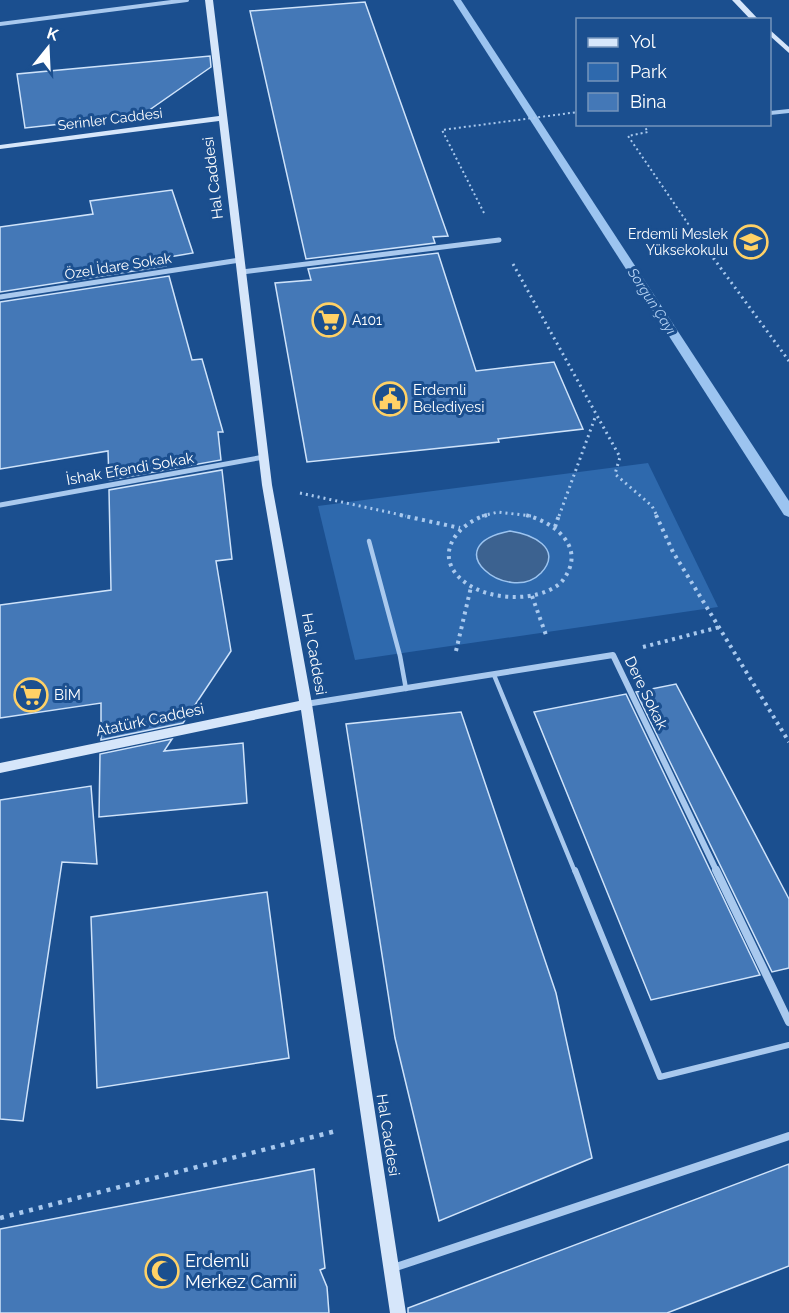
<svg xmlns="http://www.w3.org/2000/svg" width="789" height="1313" font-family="Raleway,sans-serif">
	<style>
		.green { fill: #2e69ad }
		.water { fill: #3c6290; stroke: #9cc4f0; stroke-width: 1.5 }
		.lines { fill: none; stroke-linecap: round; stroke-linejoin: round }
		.stream { fill: #9cc4f0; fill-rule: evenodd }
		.building { fill: #4478b7; stroke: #cfe3fa; stroke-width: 1.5 }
		.path-far3 { stroke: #a9c9ee; stroke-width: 2; stroke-dasharray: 2 3; stroke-linecap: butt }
		.path-far2 { stroke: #a9c9ee; stroke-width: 3; stroke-dasharray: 2 4; stroke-linecap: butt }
		.path-far1 { stroke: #a9c9ee; stroke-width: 4; stroke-dasharray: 3 4.5; stroke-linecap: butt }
		.path { stroke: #a9c9ee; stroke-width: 4.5; stroke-dasharray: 4 6; stroke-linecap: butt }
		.lane-far1 { stroke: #a9c9ee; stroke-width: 4.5 }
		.lane { stroke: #a9c9ee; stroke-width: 6 }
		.street-far3 { stroke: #a9c9ee; stroke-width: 4 }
		.street-far2 { stroke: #a9c9ee; stroke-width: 5 }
		.street-far1 { stroke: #a9c9ee; stroke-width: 6 }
		.street { stroke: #a9c9ee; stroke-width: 8 }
		.secondary { fill: #d6e6fa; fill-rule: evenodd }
		.labels { text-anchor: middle; stroke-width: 6; stroke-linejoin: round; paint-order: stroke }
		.far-street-label { font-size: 14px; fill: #fff; stroke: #1b4f8f }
		.far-poi-label { font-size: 14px; fill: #fff; stroke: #1b4f8f; text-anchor: end }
		.far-water-label { font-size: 14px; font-style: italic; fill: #b5d3f5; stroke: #1b4f8f }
		.street-label { font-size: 15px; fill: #fff; stroke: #1b4f8f }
		.poi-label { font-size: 15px; fill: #fff; stroke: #1b4f8f; text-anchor: start }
		.near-poi-label { font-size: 18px; fill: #fff; stroke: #1b4f8f; text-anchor: start }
	</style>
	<rect width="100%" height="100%" fill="#1b4f8f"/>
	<path class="green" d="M 648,463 L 718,607 L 355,660 L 318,506 Z"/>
	<path class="water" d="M 510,531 C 531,534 564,548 541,573 C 509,606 433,546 510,531 Z"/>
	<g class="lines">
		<path class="stream" d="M 453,0 L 461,0 L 789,501 L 789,517 L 784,515 Z"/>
	</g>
	<g class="building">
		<path d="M 365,2 L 448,236 L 433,237 L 435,243 L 306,259 L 250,11 Z"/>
		<path d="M 210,56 L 211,67 L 145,113 L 70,121 L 70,123 L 25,128 L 17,74 Z"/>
		<path d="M 172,190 L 193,253 L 163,258 L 166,266 L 0,292 L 0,227 L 93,214 L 90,201 Z"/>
		<path d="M 438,253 L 476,371 L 554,362 L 583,429 L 498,439 L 499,442 L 307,462 L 275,283 L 311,280 L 308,269 Z"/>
		<path d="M 169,276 L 192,360 L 202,359 L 223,432 L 218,432 L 221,460 L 109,480 L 108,451 L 0,469 L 0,302 Z"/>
		<path d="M 222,470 L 232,559 L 216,561 L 231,651 L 183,723 L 101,740 L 101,703 L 0,718 L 0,605 L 111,590 L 109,490 Z"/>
		<path d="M 676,684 L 789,899 L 789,968 L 772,972 L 636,692 Z"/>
		<path d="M 626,694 L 710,870 L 760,975 L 651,1000 L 534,712 Z"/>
		<path d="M 461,712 L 556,993 L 592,1158 L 439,1221 L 395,1038 L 346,724 Z"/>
		<path d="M 172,739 L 164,751 L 243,743 L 247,803 L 99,817 L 100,754 Z"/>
		<path d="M 91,786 L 97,864 L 62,862 L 23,1121 L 0,1119 L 0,800 Z"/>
		<path d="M 267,892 L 289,1058 L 97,1088 L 91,917 Z"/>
		<path d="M 789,1164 L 789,1266 L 667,1313 L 408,1313 L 408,1308 Z"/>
		<path d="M 314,1169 L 325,1268 L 320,1270 L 327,1287 L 329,1313 L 0,1313 L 0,1229 Z"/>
	</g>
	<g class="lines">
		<g class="path-far3">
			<path d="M 643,124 L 648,132 L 628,136 L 693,231"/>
			<path d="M 484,213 L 442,130 L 578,112"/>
		</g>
		<g class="path-far2">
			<path d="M 692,229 L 789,361"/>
			<path d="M 513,264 L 620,457 L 615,474 L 652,506 L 657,516"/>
			<path d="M 300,493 L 406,516"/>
			<path d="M 482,516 L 498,512 L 531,516"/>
			<path d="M 559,516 L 596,415"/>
		</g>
		<g class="path-far1">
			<path d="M 400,515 L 460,528"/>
			<path d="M 487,515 C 458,523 433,554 461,579 C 480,596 511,600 535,595 C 544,593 557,588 563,580 C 587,548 556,523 526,515"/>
			<path d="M 656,515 L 673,552 L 789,742"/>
			<path d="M 555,527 L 559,515"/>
			<path d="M 532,596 L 546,635"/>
			<path d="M 643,647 L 720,627"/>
			<path d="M 456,651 L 471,587"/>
		</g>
		<path class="path" d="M 0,1218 L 336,1131"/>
		<g class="lane-far1">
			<path d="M 369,541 L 400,656 L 406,689"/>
			<path d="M 494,675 L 575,872"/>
		</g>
		<path class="lane" d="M 575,870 L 660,1077 L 789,1045"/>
		<g class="street-far3">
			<path d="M 0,24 L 187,0"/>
			<path d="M 770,113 L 789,111"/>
		</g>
		<g class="street-far2">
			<path d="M 242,272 L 499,240"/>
			<path d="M 0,297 L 240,260"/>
			<path d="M 0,505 L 264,457"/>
		</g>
		<path class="street-far1" d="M 306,704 L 613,655 L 717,872"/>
		<g class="street">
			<path d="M 716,870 L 789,1022"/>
			<path d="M 393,1268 L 789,1136"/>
		</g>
		<g class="secondary">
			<path d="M 205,0 L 213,0 L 272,485 L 312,704 L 406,1313 L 390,1313 L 301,710 L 0,773 L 0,763 L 299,701 L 262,485 L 219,121 L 0,149 L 0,145 L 219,116 Z"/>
			<path d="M 732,0 L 740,0 L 759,20 L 751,20 Z"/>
			<path d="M 770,30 L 789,47 L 789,53 L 770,36 Z"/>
		</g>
	</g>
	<defs>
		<symbol id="university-ring" viewBox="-11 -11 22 22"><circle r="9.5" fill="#1b4f8f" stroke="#ffd166" stroke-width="1.5"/><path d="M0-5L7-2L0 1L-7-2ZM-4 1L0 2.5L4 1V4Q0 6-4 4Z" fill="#ffd166"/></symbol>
		<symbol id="supermarket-ring" viewBox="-11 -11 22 22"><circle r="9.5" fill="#1b4f8f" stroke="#ffd166" stroke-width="1.5"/><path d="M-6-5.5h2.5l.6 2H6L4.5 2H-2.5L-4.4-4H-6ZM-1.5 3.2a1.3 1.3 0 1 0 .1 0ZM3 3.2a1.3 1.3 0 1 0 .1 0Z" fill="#ffd166"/></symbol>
		<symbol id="civic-ring" viewBox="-11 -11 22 22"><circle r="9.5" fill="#1b4f8f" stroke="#ffd166" stroke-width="1.5"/><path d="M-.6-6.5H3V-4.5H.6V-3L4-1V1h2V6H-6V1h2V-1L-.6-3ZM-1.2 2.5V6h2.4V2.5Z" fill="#ffd166"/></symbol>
		<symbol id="mosque-ring" viewBox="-11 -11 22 22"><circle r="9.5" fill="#1b4f8f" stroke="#ffd166" stroke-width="1.5"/><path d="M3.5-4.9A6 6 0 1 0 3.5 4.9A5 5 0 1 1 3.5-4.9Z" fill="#ffd166"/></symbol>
	</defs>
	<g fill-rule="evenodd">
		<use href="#university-ring" x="732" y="223" width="38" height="38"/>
		<use href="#supermarket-ring" x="310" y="301" width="38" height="38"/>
		<use href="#civic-ring" x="371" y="380" width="38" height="38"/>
		<use href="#supermarket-ring" x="12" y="676" width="38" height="38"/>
		<use href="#mosque-ring" x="143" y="1252" width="38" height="38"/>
	</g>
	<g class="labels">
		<g class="far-street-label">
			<text transform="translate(110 119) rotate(-7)" y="5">Serinler Caddesi</text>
			<text transform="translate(118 266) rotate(-9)" y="5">Özel İdare Sokak</text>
		</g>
		<g class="far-poi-label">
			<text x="728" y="239">Erdemli Meslek<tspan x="728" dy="16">Yüksekokulu</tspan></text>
			<text x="352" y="325" text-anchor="start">A101</text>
		</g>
		<g class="far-water-label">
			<text transform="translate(652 301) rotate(57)" y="5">Sorgun Çayı</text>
		</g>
		<g class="street-label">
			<text transform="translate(213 178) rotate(-97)" y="5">Hal Caddesi</text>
			<text transform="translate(130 469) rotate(-10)" y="5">İshak Efendi Sokak</text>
			<text transform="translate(314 654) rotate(80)" y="5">Hal Caddesi</text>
			<text transform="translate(646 693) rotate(64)" y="5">Dere Sokak</text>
			<text transform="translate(150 720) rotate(-12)" y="5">Atatürk Caddesi</text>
			<text transform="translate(388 1135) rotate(81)" y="5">Hal Caddesi</text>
		</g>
		<g class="poi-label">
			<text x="413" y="395">Erdemli<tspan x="413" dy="17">Belediyesi</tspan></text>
			<text x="54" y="700">BİM</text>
		</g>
		<g class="near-poi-label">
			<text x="185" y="1267">Erdemli<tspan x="185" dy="21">Merkez Camii</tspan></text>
		</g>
	</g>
	<rect x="576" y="18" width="195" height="108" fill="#1b4f8f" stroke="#7695bc" stroke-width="1.5"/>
	<rect x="588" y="38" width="30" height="9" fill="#d6e6fa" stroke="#7695bc" stroke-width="1.5"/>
	<text x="630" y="48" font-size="18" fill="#ffffff">Yol</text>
	<rect x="588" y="63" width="30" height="18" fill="#2e69ad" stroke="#7695bc" stroke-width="1.5"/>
	<text x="630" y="78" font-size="18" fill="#ffffff">Park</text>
	<rect x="588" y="93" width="30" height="18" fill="#4478b7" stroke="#7695bc" stroke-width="1.5"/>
	<text x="630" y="108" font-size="18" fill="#ffffff">Bina</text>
	<g transform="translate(48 48) rotate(18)" stroke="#1b4f8f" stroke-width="4.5" paint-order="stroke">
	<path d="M0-4.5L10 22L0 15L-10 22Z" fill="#ffffff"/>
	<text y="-9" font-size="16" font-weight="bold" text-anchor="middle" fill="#ffffff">K</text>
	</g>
</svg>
